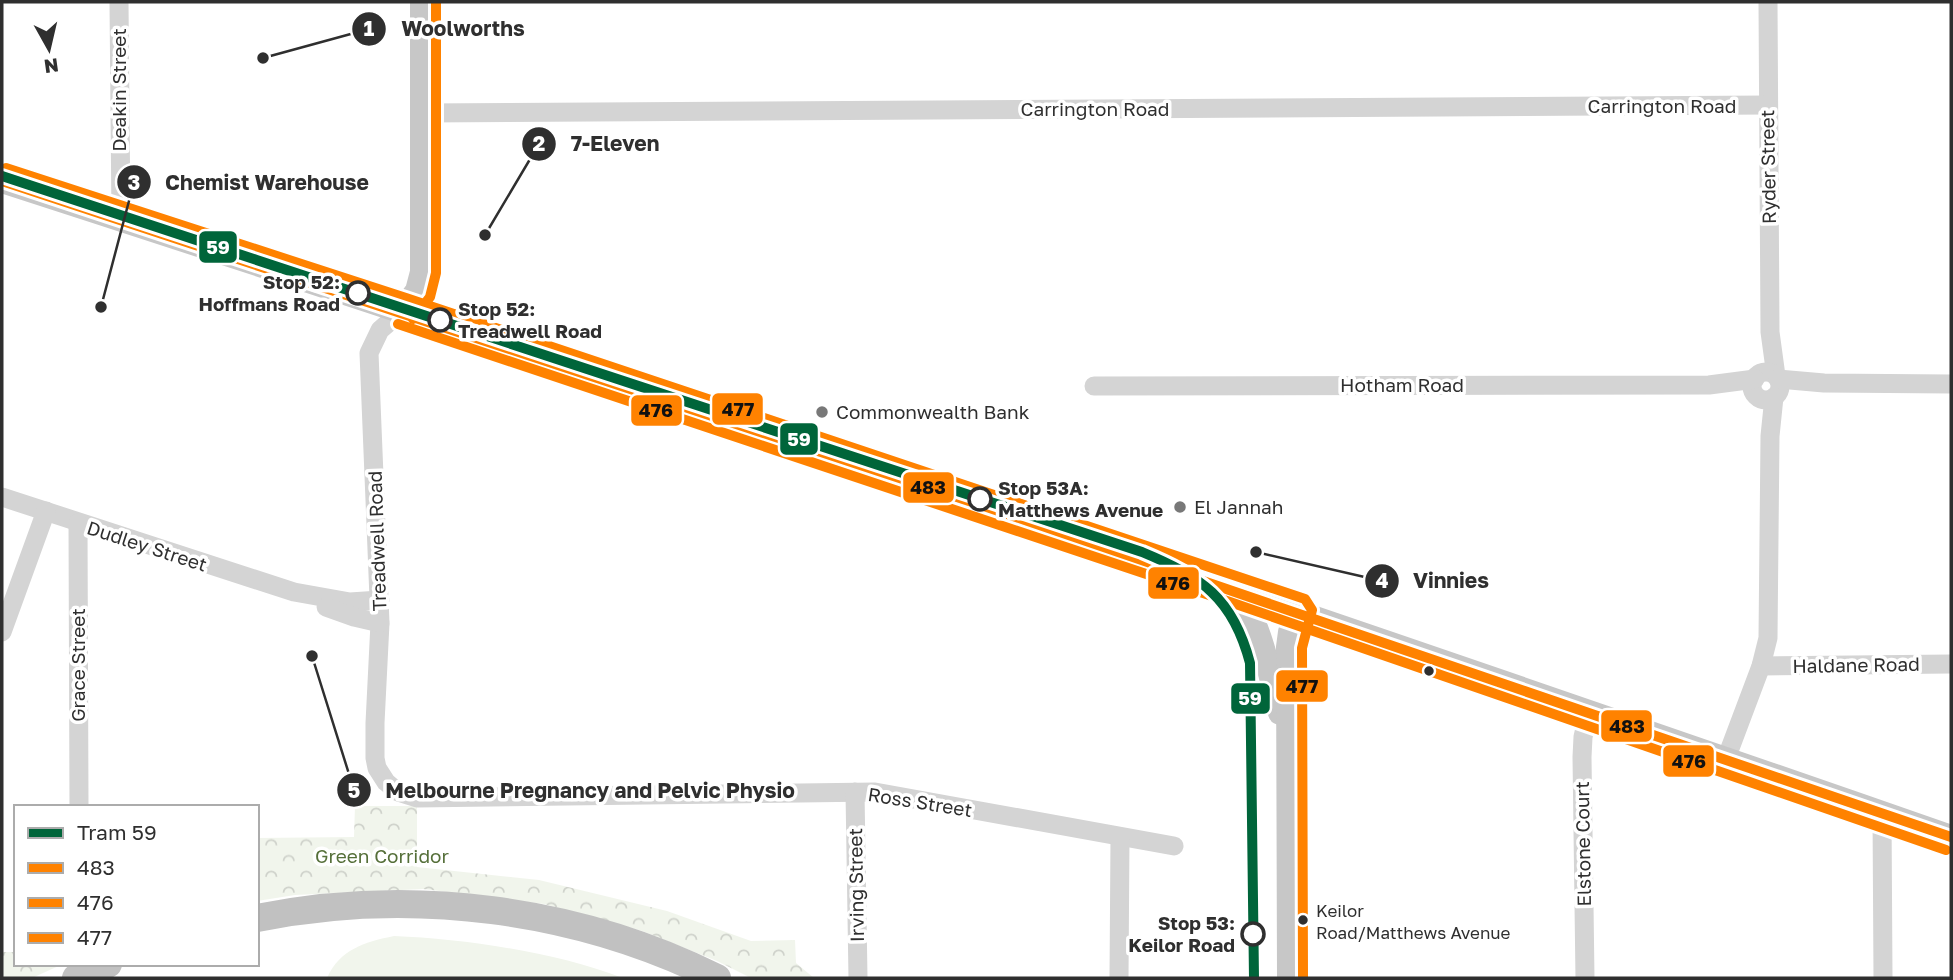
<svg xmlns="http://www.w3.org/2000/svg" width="1953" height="980" font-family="'Golos Text',sans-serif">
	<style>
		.green { fill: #f1f5ec }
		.park { fill: url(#park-crowns) }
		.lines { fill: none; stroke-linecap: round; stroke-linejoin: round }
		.minor { stroke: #d4d4d4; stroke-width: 19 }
		.major { stroke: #c7c7c7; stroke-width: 24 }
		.highway { stroke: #c1c1c1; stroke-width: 28 }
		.bus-1-casing { stroke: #fff; stroke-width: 16 }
		.bus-2-casing { stroke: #fff; stroke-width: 16 }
		.bus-3-casing { stroke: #fff; stroke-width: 16 }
		.bus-1 { stroke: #ff8200; stroke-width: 10 }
		.bus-2 { stroke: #ff8200; stroke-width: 10 }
		.bus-3 { stroke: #ff8200; stroke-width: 10 }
		.tram-1-casing { stroke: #fff; stroke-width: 16 }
		.tram-1 { stroke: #00653a; stroke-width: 10 }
		.stop-dot { fill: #fff; stroke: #2f2f2f; stroke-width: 3.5 }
		.poi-dot { fill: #787878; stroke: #fff; stroke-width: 2.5 }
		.bus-dot { fill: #2f2f2f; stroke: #fff; stroke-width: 2.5 }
		.labels { text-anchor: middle; stroke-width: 7; stroke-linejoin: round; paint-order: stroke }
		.bus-label { font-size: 17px; fill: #2f2f2f; stroke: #fff; text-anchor: start }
		.street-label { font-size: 19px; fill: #2f2f2f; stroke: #fff }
		.stop-label { font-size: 19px; font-weight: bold; fill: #2f2f2f; stroke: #fff; text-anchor: end }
		.poi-label { font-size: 19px; fill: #2f2f2f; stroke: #fff; text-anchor: start }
		.park-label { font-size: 19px; fill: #556f39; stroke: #fff }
		.leader { fill: none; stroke: #2f2f2f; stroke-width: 2.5 }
		.callout-dot { fill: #2f2f2f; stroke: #fff; stroke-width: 2.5 }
		.mark-label { font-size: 21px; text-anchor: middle; font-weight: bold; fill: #fff }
		.callout-label { font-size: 21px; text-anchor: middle; font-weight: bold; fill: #2f2f2f; stroke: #fff; stroke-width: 7; stroke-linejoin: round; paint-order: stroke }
		.line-badge { stroke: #fff; stroke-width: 2.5 }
		.badge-label { font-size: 19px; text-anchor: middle; font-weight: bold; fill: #fff }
		.pale-badge-label { font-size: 19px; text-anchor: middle; font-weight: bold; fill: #111 }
	</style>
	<defs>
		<pattern id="park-crowns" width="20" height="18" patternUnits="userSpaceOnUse" patternTransform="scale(1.75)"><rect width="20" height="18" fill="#f1f5ec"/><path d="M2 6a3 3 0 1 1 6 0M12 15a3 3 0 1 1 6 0" fill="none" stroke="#cfd2cb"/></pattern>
	</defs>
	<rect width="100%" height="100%" fill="#fff"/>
	<path class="green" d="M 394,936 C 466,939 555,952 623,978 L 327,978 C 340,949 365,942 394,936 Z"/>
	<g class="park">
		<path d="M 355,806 L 417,806 L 417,867 L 539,880 L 667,911 L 751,941 L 795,940 L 796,963 L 814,978 L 751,978 L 717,961 L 642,931 L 544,904 L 423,889 L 295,895 L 257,901 L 257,838 L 354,837 Z"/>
		<path d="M 2,952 L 16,952 L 16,964 L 63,964 L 32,978 L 2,978 Z"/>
	</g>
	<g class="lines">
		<g class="minor">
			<path d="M 119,2 L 121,220"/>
			<path d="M 1768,2 L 1770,332 L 1776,376"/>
			<path d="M 422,113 L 1768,105"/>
			<path d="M 402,311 L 380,330 L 369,353 L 380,623 L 375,723 L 375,758 L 377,768 L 386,782 L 398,792 L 417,798 L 875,792 L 1174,846"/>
			<circle cx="1766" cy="386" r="14"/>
			<path d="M 1778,379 L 1824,383 L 1951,384"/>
			<path d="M 1094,386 L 1709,385 L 1755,379"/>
			<path d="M 2,497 L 294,592 L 350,602 L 380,600"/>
			<path d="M 78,523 L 79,807"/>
			<path d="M 326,607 L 354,617 L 380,623"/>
			<path d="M 2,632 L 46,511"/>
			<path d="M 1761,666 L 1951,664"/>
			<path d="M 1726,759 L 1761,666 L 1768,638 L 1770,436 L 1774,397"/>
			<path d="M 855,792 L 858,978"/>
			<path d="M 1882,813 L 1883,978"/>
			<path d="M 1119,978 L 1120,837"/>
			<path d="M 1585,978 L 1582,757 L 1583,737 L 1589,711"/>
		</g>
		<g class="major">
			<path d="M 2,181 C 654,392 1303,612 1951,837"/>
			<path d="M 402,311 L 417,291 L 422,272 L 422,2"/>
			<path d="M 1235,589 C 1258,614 1271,679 1280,713"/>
			<path d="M 1289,978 L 1288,647 L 1290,632 L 1298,611"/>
		</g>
		<g class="highway">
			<path d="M 257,918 C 411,887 577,908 717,978"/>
			<path d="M 76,978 L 108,964"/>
		</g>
		<defs>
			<path id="bus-1" d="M 2,181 L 978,504 L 1951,837"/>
			<g id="bus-2">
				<path d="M 413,319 L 430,297 L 436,273 L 436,2"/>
				<path d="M 398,324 L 1230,602 L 1946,850"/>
			</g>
			<path id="bus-3" d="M 6,168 L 406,298 L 1305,599 L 1312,610 L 1302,648 L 1303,978"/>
		</defs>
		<use href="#bus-1" class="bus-1-casing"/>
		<use href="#bus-2" class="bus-2-casing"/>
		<use href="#bus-3" class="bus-3-casing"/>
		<use href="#bus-1" class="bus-1"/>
		<use href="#bus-2" class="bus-2"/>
		<use href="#bus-3" class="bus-3"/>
		<defs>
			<path id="tram-1" d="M 2,176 L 1142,552 C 1202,577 1233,598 1250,663 L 1254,978"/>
		</defs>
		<use href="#tram-1" class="tram-1-casing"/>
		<use href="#tram-1" class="tram-1"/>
	</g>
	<g class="stop-dot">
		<circle cx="358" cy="293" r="11"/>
		<circle cx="440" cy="320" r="11"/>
		<circle cx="980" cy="499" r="11"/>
		<circle cx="1253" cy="934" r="11"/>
	</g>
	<g class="poi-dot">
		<circle cx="822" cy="412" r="7"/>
		<circle cx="1180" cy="507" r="7"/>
	</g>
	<g class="bus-dot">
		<circle cx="1429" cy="671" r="6"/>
		<circle cx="1303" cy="920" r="6"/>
	</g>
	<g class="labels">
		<g class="bus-label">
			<text x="1316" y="917">Keilor<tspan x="1316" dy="22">Road/Matthews Avenue</tspan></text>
		</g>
		<g class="street-label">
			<text transform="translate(119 90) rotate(-90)" y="7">Deakin Street</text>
			<text x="1662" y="113">Carrington Road</text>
			<text x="1095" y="116">Carrington Road</text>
			<text transform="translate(1768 167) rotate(-91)" y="7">Ryder Street</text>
			<text x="1402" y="392">Hotham Road</text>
			<text transform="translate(377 541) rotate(-92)" y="7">Treadwell Road</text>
			<text transform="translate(147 546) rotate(18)" y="7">Dudley Street</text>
			<text transform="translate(78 665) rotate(-90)" y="7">Grace Street</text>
			<text transform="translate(1856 665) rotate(-1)" y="7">Haldane Road</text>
			<text transform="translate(920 802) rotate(9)" y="7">Ross Street</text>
			<text transform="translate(1583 844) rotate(-91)" y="7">Elstone Court</text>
			<text transform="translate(856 885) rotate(-91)" y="7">Irving Street</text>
		</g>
		<g class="stop-label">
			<text x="340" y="289">Stop 52:<tspan x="340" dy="22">Hoffmans Road</tspan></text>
			<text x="458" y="316" text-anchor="start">Stop 52:<tspan x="458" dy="22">Treadwell Road</tspan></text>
			<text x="998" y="495" text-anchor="start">Stop 53A:<tspan x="998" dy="22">Matthews Avenue</tspan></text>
			<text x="1235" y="930">Stop 53:<tspan x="1235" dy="22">Keilor Road</tspan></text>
		</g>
		<g class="poi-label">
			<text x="836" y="419">Commonwealth Bank</text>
			<text x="1194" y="514">El Jannah</text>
		</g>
		<g class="park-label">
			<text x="382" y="863">Green Corridor</text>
		</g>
	</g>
	<path class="leader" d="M263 58L369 29M485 235L539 144M101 307L134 182M1256 552L1382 581M312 656L354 790"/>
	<g class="callout-dot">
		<circle cx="263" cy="58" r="7"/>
		<circle cx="485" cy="235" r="7"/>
		<circle cx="101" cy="307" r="7"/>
		<circle cx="1256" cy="552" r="7"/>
		<circle cx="312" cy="656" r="7"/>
		<circle cx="369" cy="29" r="18"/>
		<circle cx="539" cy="144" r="18"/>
		<circle cx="134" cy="182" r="18"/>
		<circle cx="1382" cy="581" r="18"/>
		<circle cx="354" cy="790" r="18"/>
	</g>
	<g class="mark-label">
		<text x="369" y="36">1</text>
		<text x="539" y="151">2</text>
		<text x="134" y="190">3</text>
		<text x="1382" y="588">4</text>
		<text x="354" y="798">5</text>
	</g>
	<g class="callout-label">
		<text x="463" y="36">Woolworths</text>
		<text x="615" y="151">7-Eleven</text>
		<text x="267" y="190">Chemist Warehouse</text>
		<text x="1451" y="588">Vinnies</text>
		<text x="590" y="798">Melbourne Pregnancy and Pelvic Physio</text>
	</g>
	<g class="line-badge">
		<rect x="198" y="230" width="40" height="34" rx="7" fill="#00653a"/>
		<rect x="711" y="392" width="53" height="34" rx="7" fill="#ff8200"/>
		<rect x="630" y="394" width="53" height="33" rx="7" fill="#ff8200"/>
		<rect x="779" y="422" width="40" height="34" rx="7" fill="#00653a"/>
		<rect x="902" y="471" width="53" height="33" rx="7" fill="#ff8200"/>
		<rect x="1147" y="566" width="53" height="34" rx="7" fill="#ff8200"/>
		<rect x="1275" y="669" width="54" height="34" rx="7" fill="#ff8200"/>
		<rect x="1230" y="682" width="41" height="33" rx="7" fill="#00653a"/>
		<rect x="1600" y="709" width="53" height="34" rx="7" fill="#ff8200"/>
		<rect x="1662" y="744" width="53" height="34" rx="7" fill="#ff8200"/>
	</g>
	<g class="badge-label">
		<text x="218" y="254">59</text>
		<text x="799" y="446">59</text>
		<text x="1250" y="705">59</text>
	</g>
	<g class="pale-badge-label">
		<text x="738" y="416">477</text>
		<text x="656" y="417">476</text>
		<text x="928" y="494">483</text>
		<text x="1173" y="590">476</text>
		<text x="1302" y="693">477</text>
		<text x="1627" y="733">483</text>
		<text x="1689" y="768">476</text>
	</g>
	<rect width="1953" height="980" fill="none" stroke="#2f2f2f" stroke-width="7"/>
	<rect x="14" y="805" width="245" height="161" fill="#ffffff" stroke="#acacac" stroke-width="2"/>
	<rect x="28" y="828" width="35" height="10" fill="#00653a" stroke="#acacac" stroke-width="2"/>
	<text x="77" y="840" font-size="21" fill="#2f2f2f">Tram 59</text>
	<rect x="28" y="863" width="35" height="10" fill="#ff8200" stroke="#acacac" stroke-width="2"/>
	<text x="77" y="875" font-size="21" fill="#2f2f2f">483</text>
	<rect x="28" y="898" width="35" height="10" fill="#ff8200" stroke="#acacac" stroke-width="2"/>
	<text x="77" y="910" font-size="21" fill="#2f2f2f">476</text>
	<rect x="28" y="933" width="35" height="10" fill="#ff8200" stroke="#acacac" stroke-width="2"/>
	<text x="77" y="945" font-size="21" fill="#2f2f2f">477</text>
	<g transform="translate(49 49) rotate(172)" stroke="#ffffff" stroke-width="5" paint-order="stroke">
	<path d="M0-5L12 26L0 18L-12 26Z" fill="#2f2f2f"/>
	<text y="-10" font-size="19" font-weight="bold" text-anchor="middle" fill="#2f2f2f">N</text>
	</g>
</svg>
